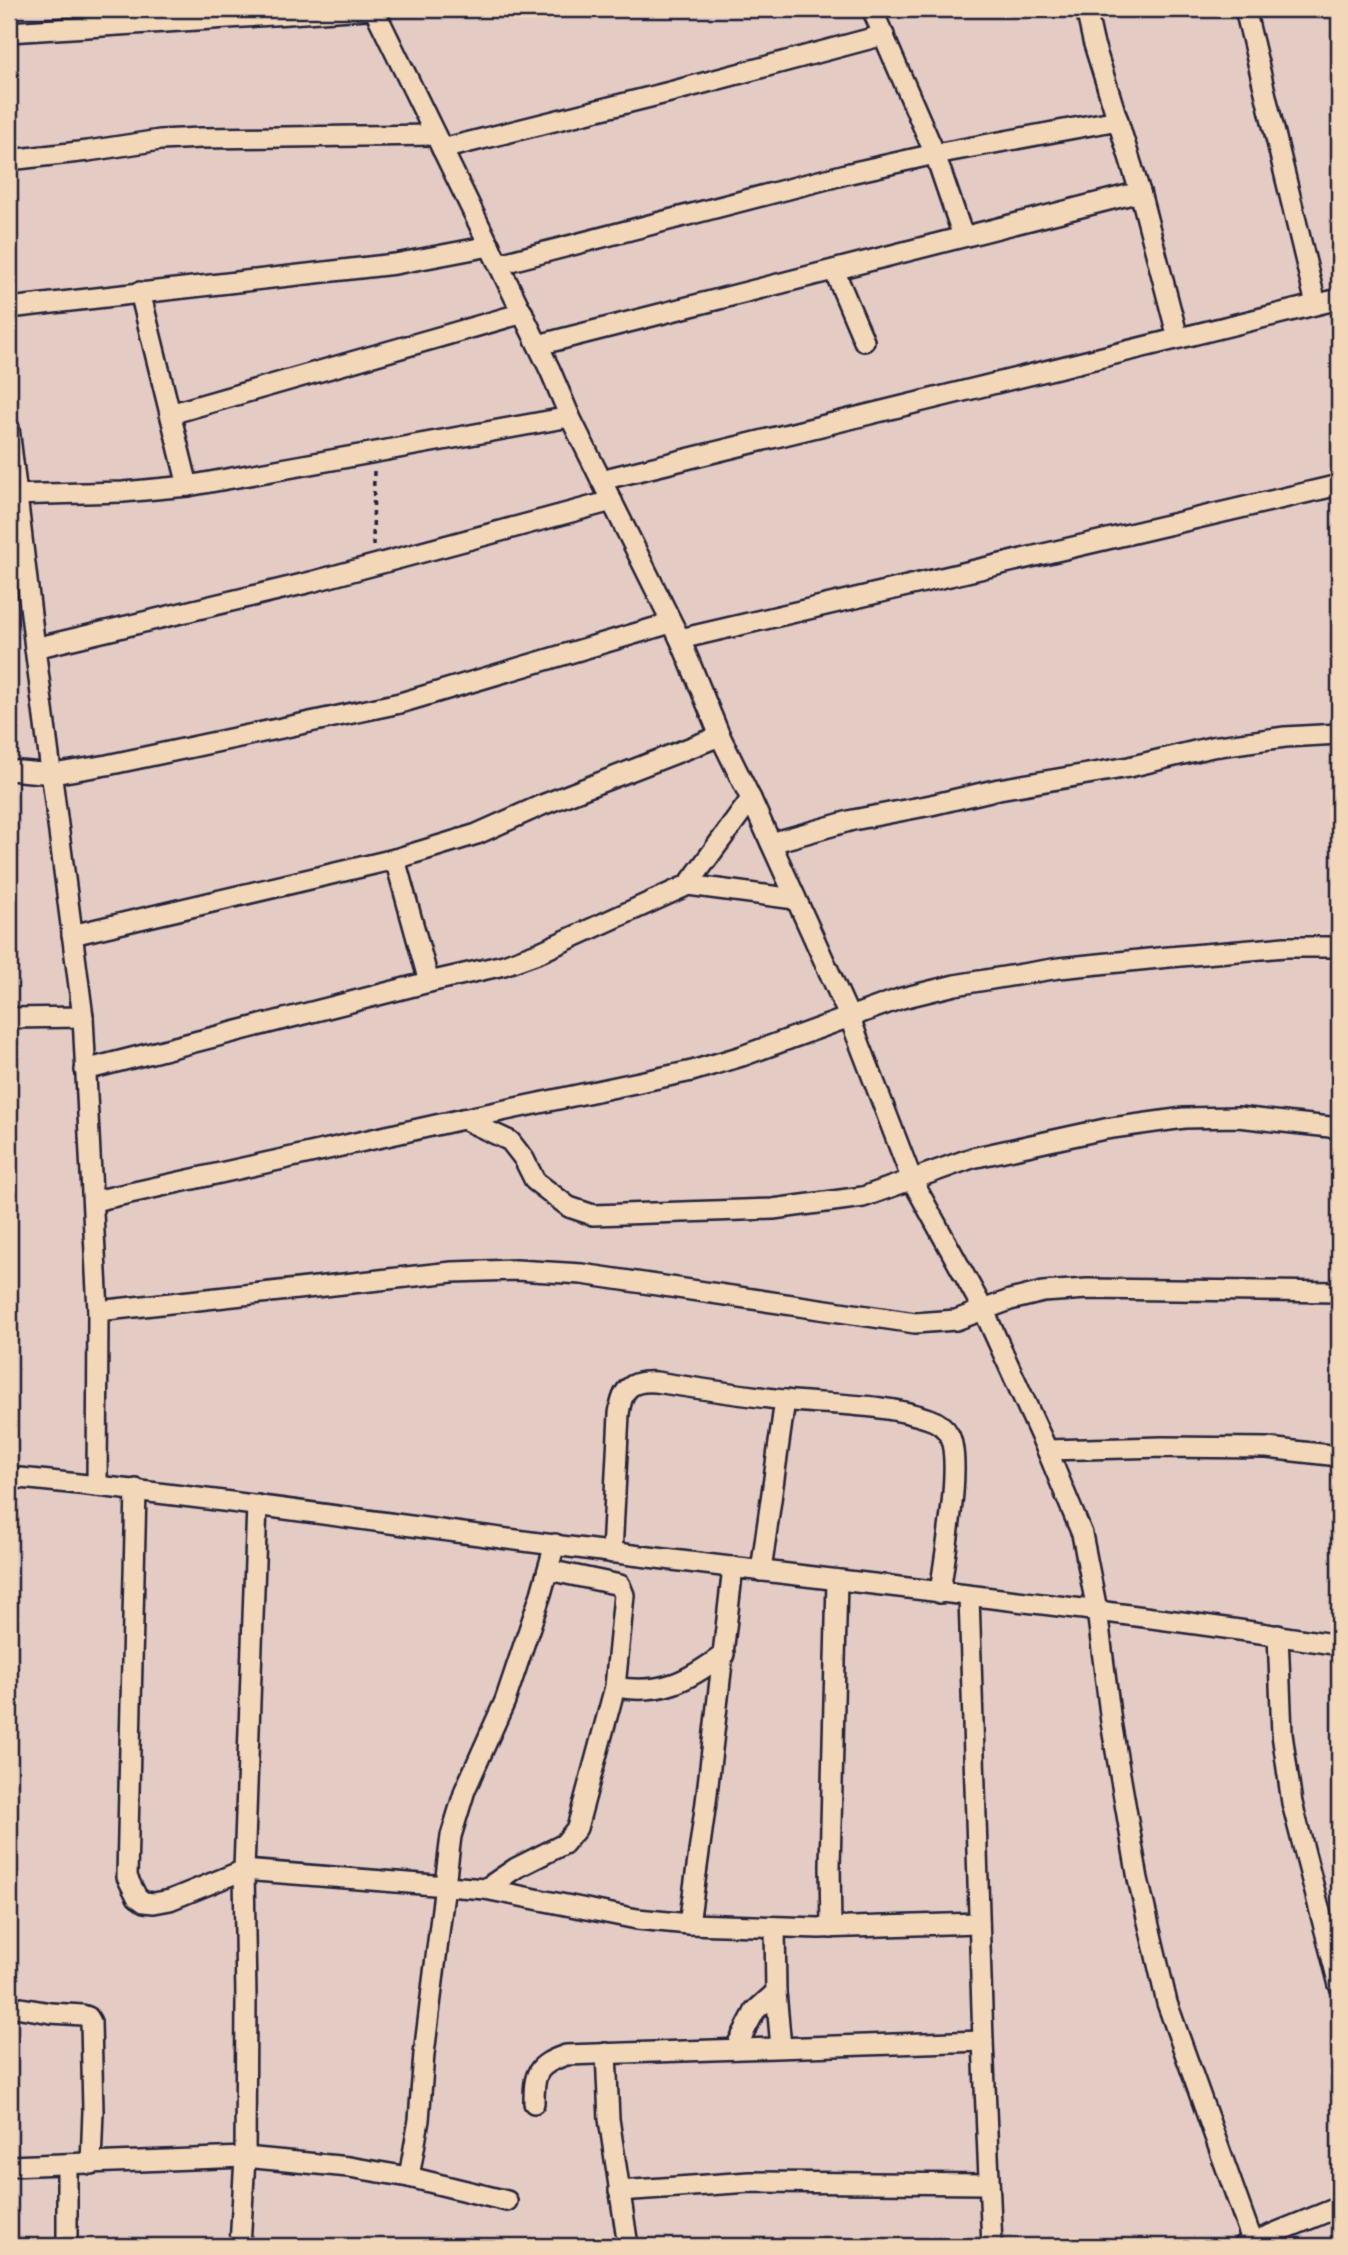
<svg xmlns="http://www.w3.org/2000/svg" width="1348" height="2255" font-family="Sriracha,sans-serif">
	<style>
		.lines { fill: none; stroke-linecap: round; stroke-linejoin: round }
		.street-casing { stroke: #22223b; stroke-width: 24 }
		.path { stroke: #22223b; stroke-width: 3.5; stroke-dasharray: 5 5; stroke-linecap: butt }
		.street { stroke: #f2d7b9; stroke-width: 19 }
	</style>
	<rect width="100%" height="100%" fill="#e4cbc4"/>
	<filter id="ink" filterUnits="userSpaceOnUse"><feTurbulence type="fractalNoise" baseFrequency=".0143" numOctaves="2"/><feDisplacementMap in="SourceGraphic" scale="14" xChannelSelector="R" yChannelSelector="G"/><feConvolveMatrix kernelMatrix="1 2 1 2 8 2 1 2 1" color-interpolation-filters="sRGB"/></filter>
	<g filter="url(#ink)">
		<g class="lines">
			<defs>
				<g id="street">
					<path d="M 374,9 L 550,370 L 570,417 L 680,639 L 720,736 L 751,799 L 849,1016 L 912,1180 L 984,1311 L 1047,1450 L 1082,1534 L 1097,1610 L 1111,1722 L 1138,1879 L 1167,2003 L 1253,2243"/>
					<path d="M 872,9 L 935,154 L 963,236"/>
					<path d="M 1086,9 L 1093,41 L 1140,192 L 1178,338"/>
					<path d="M 1245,9 L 1316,304"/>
					<path d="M 9,32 L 367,9"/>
					<path d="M 442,149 L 670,92 L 884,35"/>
					<path d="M 9,160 L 88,151 L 160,140 L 201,138 L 435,135"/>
					<path d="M 499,264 L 850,173 L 935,154 L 1118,120"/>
					<path d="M 834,270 L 864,341"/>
					<path d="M 140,292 L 188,486"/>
					<path d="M 9,308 L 395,264 L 490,246"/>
					<path d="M 538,345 L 1140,192"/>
					<path d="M 170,414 L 523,313"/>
					<path d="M 9,428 L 35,648 L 83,1017 L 98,1311 L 97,1486"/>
					<path d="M 601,480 L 1339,299"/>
					<path d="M 9,495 L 123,492 L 188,486 L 570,417"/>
					<path d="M 680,639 L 1339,485"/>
					<path d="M 35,648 L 311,582 L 612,501"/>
					<path d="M 9,770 L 53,774 L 107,765 L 400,703 L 671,623"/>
					<path d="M 771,843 L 853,820 L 931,805 L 999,789 L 1129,767 L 1212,747 L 1285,737 L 1339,734"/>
					<path d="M 395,859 L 429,982"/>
					<path d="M 688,885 L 751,799"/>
					<path d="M 72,935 L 395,859 L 477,834 L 542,805 L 720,736"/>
					<path d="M 9,1018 L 83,1017"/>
					<path d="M 85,1070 L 429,982 L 504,965 L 540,952 L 688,885 L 795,899"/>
					<path d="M 463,1119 L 510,1141 L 524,1159 L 535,1181 L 569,1207 L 593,1215 L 773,1209 L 863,1197 L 972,1158 L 1105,1129 L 1184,1118 L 1238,1117 L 1339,1128"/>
					<path d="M 94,1201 L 463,1119 L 692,1071 L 742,1056 L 902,998 L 955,985 L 1059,968 L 1169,957 L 1285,947 L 1339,947"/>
					<path d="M 98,1311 L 452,1272 L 516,1270 L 582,1274 L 915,1323 L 956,1320 L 1010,1300 L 1043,1292 L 1087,1289 L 1339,1292"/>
					<path d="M 1047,1450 L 1163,1447 L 1267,1448 L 1339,1456"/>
					<path d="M 9,1477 C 212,1496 414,1528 617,1553 C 858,1584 1100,1607 1339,1645"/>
					<path d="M 136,1489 L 127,1877 L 137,1897 L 144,1902 L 154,1903 L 170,1900 L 244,1870 L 485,1889 L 637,1919 L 689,1924 L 819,1928 L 979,1923"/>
					<path d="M 612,1553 L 619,1414 C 622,1390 629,1380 656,1382 C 701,1389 747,1396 793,1401 C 837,1405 887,1404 929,1419 C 938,1422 945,1427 949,1435 C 963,1461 944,1559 940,1593"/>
					<path d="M 761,1571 L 785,1400"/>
					<path d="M 969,1596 L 983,2041 L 992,2246"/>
					<path d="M 1278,1635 L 1282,1734 L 1292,1803 L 1339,1985"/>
					<path d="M 615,1687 C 662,1695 688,1681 724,1654"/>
					<path d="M 485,1889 L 516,1868 L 564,1844 L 577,1828 L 615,1687 L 624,1595 L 620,1585 L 548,1570"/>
					<path d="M 689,1924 L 706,1802 L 733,1567"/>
					<path d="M 775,1927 L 776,1992 L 781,2047"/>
					<path d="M 831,1928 L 830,1866 L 837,1580"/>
					<path d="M 9,2006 L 51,2013 L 82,2015 L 88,2017 L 91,2022 L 93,2111 L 91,2164"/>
					<path d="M 735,2049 L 755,2011 L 776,1992"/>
					<path d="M 606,2053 L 609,2119 L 628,2246"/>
					<path d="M 534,2103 C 534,2073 536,2065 566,2055 L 983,2041"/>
					<path d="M 67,2164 L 67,2246"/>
					<path d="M 9,2166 L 245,2157 L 349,2167 L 409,2177 L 507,2201"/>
					<path d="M 409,2177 L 419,2120 L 424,2054 L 451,1836 L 465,1790 L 505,1701 L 541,1594 L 555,1544"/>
					<path d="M 619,2191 L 750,2182 L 988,2184"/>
					<path d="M 240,2246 L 245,2157 L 246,2000 L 244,1870 L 257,1505"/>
					<path d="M 1243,2246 L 1339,2207"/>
				</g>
			</defs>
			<use href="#street" class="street-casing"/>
			<path class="path" d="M 373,546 L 374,469"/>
			<use href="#street" class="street"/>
		</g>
	</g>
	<rect width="1348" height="2255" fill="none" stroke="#f2d7b9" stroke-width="35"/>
	<rect x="18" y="18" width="1313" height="2220" fill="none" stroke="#22223b" stroke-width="2.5" filter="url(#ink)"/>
</svg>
